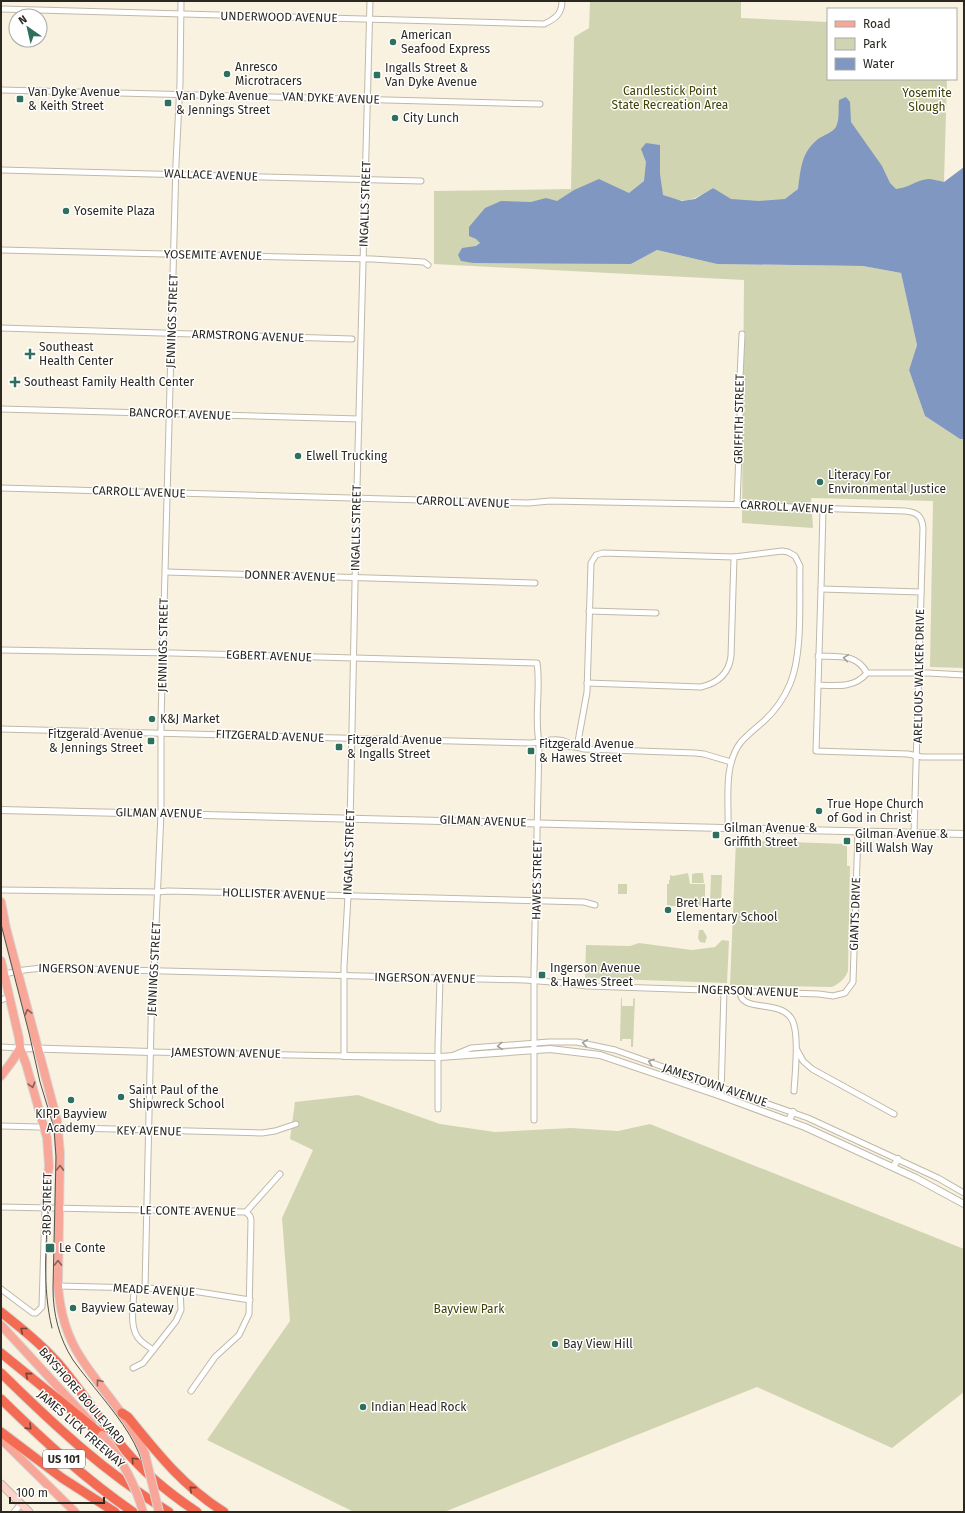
<svg xmlns="http://www.w3.org/2000/svg" width="965" height="1513" font-family="'Fira Sans',sans-serif">
	<style>
		.green { fill: #d1d4b1 }
		.water { fill: #8097c1 }
		.lines { fill: none; stroke-linecap: round; stroke-linejoin: round }
		.minor-casing { stroke: #c0b9a8; stroke-width: 7 }
		.tertiary-casing { stroke: #c0b9a8; stroke-width: 8 }
		.secondary-casing { stroke: #c0b9a8; stroke-width: 9 }
		.primary-casing { stroke: #d9d8d7; stroke-width: 10 }
		.motorway-casing { stroke: #d9d8d7; stroke-width: 11 }
		.minor { stroke: #fff; stroke-width: 5 }
		.tertiary { stroke: #fff; stroke-width: 6 }
		.secondary { stroke: #fbd3cb; stroke-width: 7 }
		.primary { stroke: #f8a697; stroke-width: 8 }
		.motorway { stroke: #f36b52; stroke-width: 9 }
		.tram { stroke: #555148; stroke-width: 1 }
		.primary-bridge-casing { stroke: #d9d8d7; stroke-width: 10; stroke-linecap: butt }
		.primary-bridge { stroke: #f8a697; stroke-width: 8 }
		.oneway { stroke: #a09e9b }
		.oneway2 { stroke: #876156 }
		.oneway3 { stroke: #7b4335 }
		.poi-dot { fill: #2f6f5e; stroke: #fff; stroke-width: 1.5 }
		.labels { text-anchor: middle; stroke-width: 3; stroke-linejoin: round; paint-order: stroke }
		.shield { fill: #fff; stroke: #6b6864; stroke-width: 1 }
		.shield-label { font-size: 11px; font-weight: bold; fill: #2b2821 }
		.street-label { font-size: 12px; fill: #2b2821; stroke: #fff }
		.poi-label { font-size: 12px; fill: #2b2821; stroke: #fff; text-anchor: start }
		.park-label { font-size: 12px; fill: #3f4103; stroke: #fff }
	</style>
	<rect width="100%" height="100%" fill="#faf2e0"/>
	<g class="green">
		<path d="M 590,1 L 741,1 L 741,18 L 828,22 L 828,79 L 947,79 L 944,182 L 901,209 L 731,205 L 713,188 C 701,195 690,204 675,199 L 479,236 L 481,258 L 631,264 L 657,250 L 717,264 L 863,266 L 901,273 L 917,345 L 909,370 L 925,416 L 960,439 L 964,439 L 964,668 L 930,667 L 933,501 L 811,498 L 813,528 L 742,523 L 744,280 L 434,264 L 434,191 L 571,189 L 574,37 L 589,28 Z"/>
		<path d="M 736,840 L 845,844 L 847,845 L 847,866 L 850,866 L 848,971 C 845,979 840,983 832,987 L 730,985 Z"/>
		<path d="M 688,873 L 690,884 L 705,884 L 705,906 L 667,906 L 667,884 L 669,884 L 669,880 L 670,880 L 670,875 L 673,876 Z"/>
		<path d="M 696,873 L 703,873 L 704,883 L 692,883 L 692,874 Z"/>
		<path d="M 711,875 L 722,875 L 721,904 L 710,903 Z"/>
		<rect x="618" y="884" width="9" height="10"/>
		<path d="M 699,930 L 703,930 L 707,937 L 705,943 L 700,942 L 698,938 Z"/>
		<path d="M 722,940 L 729,941 L 727,983 L 585,978 L 586,945 L 630,946 L 639,943 L 692,950 L 715,947 Z"/>
		<path d="M 621,998 L 622,998 L 622,1006 L 633,1006 L 633,999 L 635,998 L 633,1047 L 631,1047 L 631,1039 L 622,1039 L 622,1041 L 620,1041 Z"/>
		<path d="M 358,1095 L 440,1124 L 495,1132 L 571,1128 L 618,1131 L 650,1124 L 964,1249 L 964,1392 L 892,1448 L 757,1387 L 444,1512 L 354,1512 L 207,1440 L 290,1321 L 282,1218 L 313,1150 L 290,1139 L 295,1102 Z"/>
	</g>
	<path class="water" d="M 846,97 L 850,102 L 851,122 L 882,166 L 890,183 L 896,189 C 908,188 917,180 928,179 C 933,179 939,181 944,182 L 964,167 L 964,439 L 960,439 L 925,416 L 909,370 L 917,345 L 901,273 L 863,266 L 717,264 L 657,250 L 631,264 L 473,263 L 461,261 L 458,255 L 462,248 L 476,246 L 480,243 L 476,239 L 469,236 L 469,227 L 485,208 L 501,201 L 531,202 L 546,198 L 557,201 L 574,190 L 599,179 L 629,193 L 644,181 L 646,162 L 641,149 L 646,143 L 660,145 L 660,174 L 663,195 L 682,201 L 695,199 L 713,188 L 731,199 L 759,201 L 785,199 L 798,189 C 801,168 801,153 818,139 C 824,135 833,132 836,127 C 840,118 838,109 839,100 Z"/>
	<g class="lines">
		<defs>
			<g id="minor">
				<path d="M 1,9 L 544,24 C 555,19 562,14 562,1"/>
				<path d="M 1,90 L 540,104"/>
				<path d="M 1,170 L 421,181"/>
				<path d="M 1,250 L 372,259 L 424,262 L 428,265"/>
				<path d="M 1,328 L 352,339"/>
				<path d="M 1,409 L 359,419"/>
				<path d="M 1,488 L 528,503 L 550,501 L 757,505 L 809,508 L 905,511 C 917,512 922,516 923,528 L 914,833"/>
				<path d="M 737,504 L 740,428 L 740,377 L 742,334"/>
				<path d="M 823,509 L 821,589 L 816,751 L 908,754 L 922,757 L 964,757"/>
				<path d="M 166,572 L 535,583"/>
				<path d="M 821,589 L 921,592"/>
				<path d="M 589,611 L 656,613"/>
				<path d="M 1,650 L 172,653 L 537,663 C 541,689 534,716 539,742 L 534,972 L 534,1120"/>
				<path d="M 818,656 C 838,657 856,653 867,673"/>
				<path d="M 867,673 L 928,673 L 964,675"/>
				<path d="M 587,683 L 701,687 C 718,683 729,673 731,656 L 734,557"/>
				<path d="M 818,685 C 837,686 855,688 867,673"/>
				<path d="M 1,729 L 531,743 C 551,741 557,735 577,747"/>
				<path d="M 540,742 C 555,746 570,745 584,749 L 695,753 L 704,754 L 731,762"/>
				<path d="M 577,747 L 587,692 L 591,563 L 596,555 L 603,553 L 734,557 L 782,551 L 788,552 L 795,556 L 800,566 C 799,601 803,653 790,684 C 784,698 775,711 764,721 C 756,728 748,734 741,742 C 723,765 729,800 728,828"/>
				<path d="M 1,890 L 158,892 L 168,891 L 584,902 L 595,905"/>
				<path d="M 4,974 L 24,970 L 42,968 L 525,980 L 565,983 L 587,986 L 819,994 L 833,996 L 845,993 L 853,982 L 858,832"/>
				<path d="M 740,992 C 741,1013 778,999 791,1018 C 800,1031 795,1074 794,1091"/>
				<path d="M 1,1000 L 9,997"/>
				<path d="M 1,1047 L 20,1048"/>
				<path d="M 797,1050 L 803,1061 L 812,1069 L 894,1114"/>
				<path d="M 151,1052 L 344,1056 L 344,966 L 348,896 L 350,826 L 357,487 L 370,1"/>
				<path d="M 454,1055 L 471,1048 L 549,1042 L 577,1042 L 615,1050 L 808,1118 L 938,1178 L 964,1193"/>
				<path d="M 721,1096 L 724,990"/>
				<path d="M 438,1109 L 438,1046 L 440,978"/>
				<path d="M 1,1126 L 262,1133 L 275,1131 L 296,1124"/>
				<path d="M 1,1207 L 246,1212 L 250,1216 L 251,1220 L 249,1314 L 239,1335 L 215,1357 L 191,1391"/>
				<path d="M 246,1212 L 280,1174"/>
				<path d="M 58,1286 L 180,1289 L 250,1300"/>
				<path d="M 134,1288 C 134,1304 128,1328 140,1340 C 144,1344 149,1347 153,1350"/>
				<path d="M 1,1289 L 33,1313 L 36,1313 L 42,1307 L 45,1207"/>
				<path d="M 145,1289 L 152,982 L 154,970 L 161,813 L 161,721 L 176,163 L 180,83 L 181,1"/>
				<path d="M 133,1368 L 143,1363 L 176,1321 L 181,1310 L 180,1289"/>
				<path d="M 14,1512 L 21,1504"/>
			</g>
			<g id="tertiary">
				<path d="M 1,810 L 964,834"/>
				<path d="M 20,1048 L 151,1052"/>
				<path d="M 344,1056 L 440,1057 L 550,1049 L 600,1055 L 721,1096 L 805,1127 L 916,1178 L 964,1204"/>
				<path d="M 789,1120 L 793,1112"/>
				<path d="M 893,1167 L 898,1159"/>
			</g>
			<path id="secondary" d="M 1,1484 L 29,1512"/>
			<g id="primary">
				<path d="M 1,902 L 6,928 L 57,1120 L 60,1153 L 58,1286 C 60,1312 67,1337 81,1358 C 102,1391 130,1418 145,1454"/>
				<path d="M 1,961 L 19,1038 L 20,1048 L 26,1064 L 47,1138 L 49,1166 L 45,1207"/>
				<path d="M 1,1076 L 13,1060 L 20,1048"/>
				<path d="M 1,1325 L 92,1424"/>
				<path d="M 1,1439 L 75,1512"/>
			</g>
			<g id="motorway">
				<path d="M 1,1312 C 21,1328 41,1344 58,1363 C 82,1391 101,1422 125,1450 C 146,1475 170,1494 197,1512"/>
				<path d="M 1,1353 L 102,1435"/>
				<path d="M 1,1373 C 54,1425 105,1473 169,1512"/>
				<path d="M 1,1399 C 43,1440 85,1479 133,1512"/>
				<path d="M 122,1413 L 128,1417 C 157,1453 184,1487 224,1512"/>
				<path d="M 1,1432 L 62,1478 L 115,1512"/>
			</g>
		</defs>
		<use href="#minor" class="minor-casing"/>
		<use href="#tertiary" class="tertiary-casing"/>
		<use href="#secondary" class="secondary-casing"/>
		<use href="#primary" class="primary-casing"/>
		<use href="#motorway" class="motorway-casing"/>
		<use href="#minor" class="minor"/>
		<use href="#tertiary" class="tertiary"/>
		<use href="#secondary" class="secondary"/>
		<use href="#primary" class="primary"/>
		<use href="#motorway" class="motorway"/>
		<g class="tram">
			<path d="M 1,924 L 29,1033 L 40,1082 L 54,1128 L 56,1157 L 53,1288 C 53,1314 59,1338 73,1360 C 91,1385 113,1408 129,1434 C 144,1458 149,1485 155,1512"/>
			<path d="M 49,1200 C 46,1240 42,1288 52,1328"/>
		</g>
		<defs>
			<g id="primary-bridge">
				<path d="M 102,1435 C 121,1458 135,1483 143,1512"/>
				<path d="M 145,1454 L 159,1512"/>
			</g>
		</defs>
		<use href="#primary-bridge" class="primary-bridge-casing"/>
		<use href="#primary-bridge" class="primary-bridge"/>
	</g>
	<defs><path id="oneway-chevron" d="M-2-3.5L2.5 0L-2 3.5" fill="none" stroke-width="1.6" stroke-linecap="round" stroke-linejoin="round"/></defs>
	<g class="oneway">
		<use href="#oneway-chevron" transform="translate(846 658) rotate(-172)"/>
		<use href="#oneway-chevron" transform="translate(585 1043) rotate(-172)"/>
		<use href="#oneway-chevron" transform="translate(500 1046) rotate(175)"/>
		<use href="#oneway-chevron" transform="translate(651 1062) rotate(-161)"/>
	</g>
	<g class="oneway2">
		<use href="#oneway-chevron" transform="translate(28 1012) rotate(-105)"/>
		<use href="#oneway-chevron" transform="translate(32 1085) rotate(74)"/>
		<use href="#oneway-chevron" transform="translate(60 1168) rotate(-89)"/>
		<use href="#oneway-chevron" transform="translate(58 1263) rotate(-89)"/>
		<use href="#oneway-chevron" transform="translate(99 1382) rotate(-128)"/>
	</g>
	<g class="oneway3">
		<use href="#oneway-chevron" transform="translate(23 1330) rotate(-141)"/>
		<use href="#oneway-chevron" transform="translate(28 1375) rotate(-140)"/>
		<use href="#oneway-chevron" transform="translate(29 1427) rotate(44)"/>
		<use href="#oneway-chevron" transform="translate(134 1460) rotate(-133)"/>
		<use href="#oneway-chevron" transform="translate(192 1489) rotate(-140)"/>
	</g>
	<g class="poi-dot">
		<circle cx="393" cy="42" r="4"/>
		<circle cx="227" cy="74" r="4"/>
		<rect x="373" y="71" width="8" height="8" rx="2"/>
		<rect x="16" y="95" width="8" height="8" rx="2"/>
		<rect x="164" y="99" width="8" height="8" rx="2"/>
		<circle cx="395" cy="118" r="4"/>
		<circle cx="66" cy="211" r="4"/>
		<path d="M28 348h4v4h4v4h-4v4h-4v-4h-4v-4h4z"/>
		<path d="M13 376h4v4h4v4h-4v4h-4v-4h-4v-4h4z"/>
		<circle cx="298" cy="456" r="4"/>
		<circle cx="820" cy="482" r="4"/>
		<circle cx="152" cy="719" r="4"/>
		<rect x="147" y="737" width="8" height="8" rx="2"/>
		<rect x="335" y="743" width="8" height="8" rx="2"/>
		<rect x="527" y="747" width="8" height="8" rx="2"/>
		<circle cx="819" cy="811" r="4"/>
		<rect x="712" y="831" width="8" height="8" rx="2"/>
		<rect x="843" y="837" width="8" height="8" rx="2"/>
		<circle cx="668" cy="910" r="4"/>
		<rect x="538" y="971" width="8" height="8" rx="2"/>
		<circle cx="121" cy="1097" r="4"/>
		<circle cx="71" cy="1100" r="4"/>
		<rect x="45" y="1243" width="10" height="10" rx="2"/>
		<circle cx="73" cy="1308" r="4"/>
		<circle cx="555" cy="1344" r="4"/>
		<circle cx="363" cy="1407" r="4"/>
	</g>
	<g class="labels">
		<rect class="shield" x="43" y="1450" width="42" height="18" rx="3"/>
		<g class="shield-label">
			<text x="64" y="1463">US 101</text>
		</g>
		<g class="street-label">
			<text transform="translate(279 17) rotate(1)" y="4">UNDERWOOD AVENUE</text>
			<text transform="translate(331 98) rotate(2)" y="4">VAN DYKE AVENUE</text>
			<text transform="translate(211 175) rotate(2)" y="4">WALLACE AVENUE</text>
			<text transform="translate(365 204) rotate(-88)" y="4">INGALLS STREET</text>
			<text transform="translate(213 255) rotate(1)" y="4">YOSEMITE AVENUE</text>
			<text transform="translate(172 321) rotate(-88)" y="4">JENNINGS STREET</text>
			<text transform="translate(248 336) rotate(2)" y="4">ARMSTRONG AVENUE</text>
			<text transform="translate(180 414) rotate(2)" y="4">BANCROFT AVENUE</text>
			<text transform="translate(739 419) rotate(-89)" y="4">GRIFFITH STREET</text>
			<text transform="translate(139 492) rotate(2)" y="4">CARROLL AVENUE</text>
			<text transform="translate(463 502) rotate(2)" y="4">CARROLL AVENUE</text>
			<text transform="translate(787 507) rotate(3)" y="4">CARROLL AVENUE</text>
			<text transform="translate(356 528) rotate(-89)" y="4">INGALLS STREET</text>
			<text transform="translate(290 576) rotate(2)" y="4">DONNER AVENUE</text>
			<text transform="translate(163 645) rotate(-89)" y="4">JENNINGS STREET</text>
			<text transform="translate(269 656) rotate(2)" y="4">EGBERT AVENUE</text>
			<text transform="translate(919 676) rotate(-89)" y="4">ARELIOUS WALKER DRIVE</text>
			<text transform="translate(270 736) rotate(2)" y="4">FITZGERALD AVENUE</text>
			<text transform="translate(159 813) rotate(1)" y="4">GILMAN AVENUE</text>
			<text transform="translate(483 821) rotate(2)" y="4">GILMAN AVENUE</text>
			<text transform="translate(349 852) rotate(-88)" y="4">INGALLS STREET</text>
			<text transform="translate(537 880) rotate(-89)" y="4">HAWES STREET</text>
			<text transform="translate(274 894) rotate(2)" y="4">HOLLISTER AVENUE</text>
			<text transform="translate(855 914) rotate(-88)" y="4">GIANTS DRIVE</text>
			<text transform="translate(89 969) rotate(1)" y="4">INGERSON AVENUE</text>
			<text transform="translate(154 969) rotate(-87)" y="4">JENNINGS STREET</text>
			<text transform="translate(425 978) rotate(1)" y="4">INGERSON AVENUE</text>
			<text transform="translate(748 991) rotate(2)" y="4">INGERSON AVENUE</text>
			<text transform="translate(226 1053) rotate(1)" y="4">JAMESTOWN AVENUE</text>
			<text transform="translate(715 1085) rotate(19)" y="4">JAMESTOWN AVENUE</text>
			<text transform="translate(149 1131) rotate(1)" y="4">KEY AVENUE</text>
			<text transform="translate(47 1204) rotate(-89)" y="4">3RD STREET</text>
			<text transform="translate(188 1211) rotate(1)" y="4">LE CONTE AVENUE</text>
			<text transform="translate(154 1290) rotate(3)" y="4">MEADE AVENUE</text>
			<text transform="translate(82 1396) rotate(49)" y="4">BAYSHORE BOULEVARD</text>
			<text transform="translate(81 1429) rotate(41)" y="4">JAMES LICK FREEWAY</text>
		</g>
		<g class="poi-label">
			<text x="401" y="39">American<tspan x="401" dy="14">Seafood Express</tspan></text>
			<text x="235" y="71">Anresco<tspan x="235" dy="14">Microtracers</tspan></text>
			<text x="385" y="72">Ingalls Street &amp;<tspan x="385" dy="14">Van Dyke Avenue</tspan></text>
			<text x="28" y="96">Van Dyke Avenue<tspan x="28" dy="14">&amp; Keith Street</tspan></text>
			<text x="176" y="100">Van Dyke Avenue<tspan x="176" dy="14">&amp; Jennings Street</tspan></text>
			<text x="403" y="122">City Lunch</text>
			<text x="74" y="215">Yosemite Plaza</text>
			<text x="39" y="351">Southeast<tspan x="39" dy="14">Health Center</tspan></text>
			<text x="24" y="386">Southeast Family Health Center</text>
			<text x="306" y="460">Elwell Trucking</text>
			<text x="828" y="479">Literacy For<tspan x="828" dy="14">Environmental Justice</tspan></text>
			<text x="160" y="723">K&amp;J Market</text>
			<text x="143" y="738" text-anchor="end">Fitzgerald Avenue<tspan x="143" dy="14">&amp; Jennings Street</tspan></text>
			<text x="347" y="744">Fitzgerald Avenue<tspan x="347" dy="14">&amp; Ingalls Street</tspan></text>
			<text x="539" y="748">Fitzgerald Avenue<tspan x="539" dy="14">&amp; Hawes Street</tspan></text>
			<text x="827" y="808">True Hope Church<tspan x="827" dy="14">of God in Christ</tspan></text>
			<text x="724" y="832">Gilman Avenue &amp;<tspan x="724" dy="14">Griffith Street</tspan></text>
			<text x="855" y="838">Gilman Avenue &amp;<tspan x="855" dy="14">Bill Walsh Way</tspan></text>
			<text x="676" y="907">Bret Harte<tspan x="676" dy="14">Elementary School</tspan></text>
			<text x="550" y="972">Ingerson Avenue<tspan x="550" dy="14">&amp; Hawes Street</tspan></text>
			<text x="129" y="1094">Saint Paul of the<tspan x="129" dy="14">Shipwreck School</tspan></text>
			<text x="71" y="1118" text-anchor="middle">KIPP Bayview<tspan x="71" dy="14">Academy</tspan></text>
			<text x="59" y="1252">Le Conte</text>
			<text x="81" y="1312">Bayview Gateway</text>
			<text x="563" y="1348">Bay View Hill</text>
			<text x="371" y="1411">Indian Head Rock</text>
		</g>
		<g class="park-label">
			<text x="670" y="95">Candlestick Point<tspan x="670" dy="14">State Recreation Area</tspan></text>
			<text x="927" y="97">Yosemite<tspan x="927" dy="14">Slough</tspan></text>
			<text x="469" y="1313">Bayview Park</text>
		</g>
	</g>
	<rect width="965" height="1513" fill="none" stroke="#2b2821" stroke-width="4"/>
	<rect x="827" y="8" width="130" height="72" fill="#ffffff" stroke="#aaa9a6"/>
	<rect x="835" y="21" width="20" height="6" fill="#f8a697" stroke="#aaa9a6"/>
	<text x="863" y="28" font-size="12" fill="#2b2821">Road</text>
	<rect x="835" y="38" width="20" height="12" fill="#d1d4b1" stroke="#aaa9a6"/>
	<text x="863" y="48" font-size="12" fill="#2b2821">Park</text>
	<rect x="835" y="58" width="20" height="12" fill="#8097c1" stroke="#aaa9a6"/>
	<text x="863" y="68" font-size="12" fill="#2b2821">Water</text>
	<g transform="translate(28 28) rotate(326)"><circle r="19" fill="#ffffff" stroke="#aaa9a6"/>
	<path d="M0-3L7 15L0 10L-7 15Z" fill="#2f6f5e"/>
	<text y="-6" font-size="11" font-weight="bold" text-anchor="middle" fill="#2b2821">N</text>
	</g>
	<path d="M10 1497v6h94v-6" fill="none" stroke="#2b2821" stroke-width="2"/>
	<text x="16" y="1497" font-size="12" fill="#2b2821" stroke="#ffffff" stroke-width="3" paint-order="stroke">100 m</text>
</svg>
